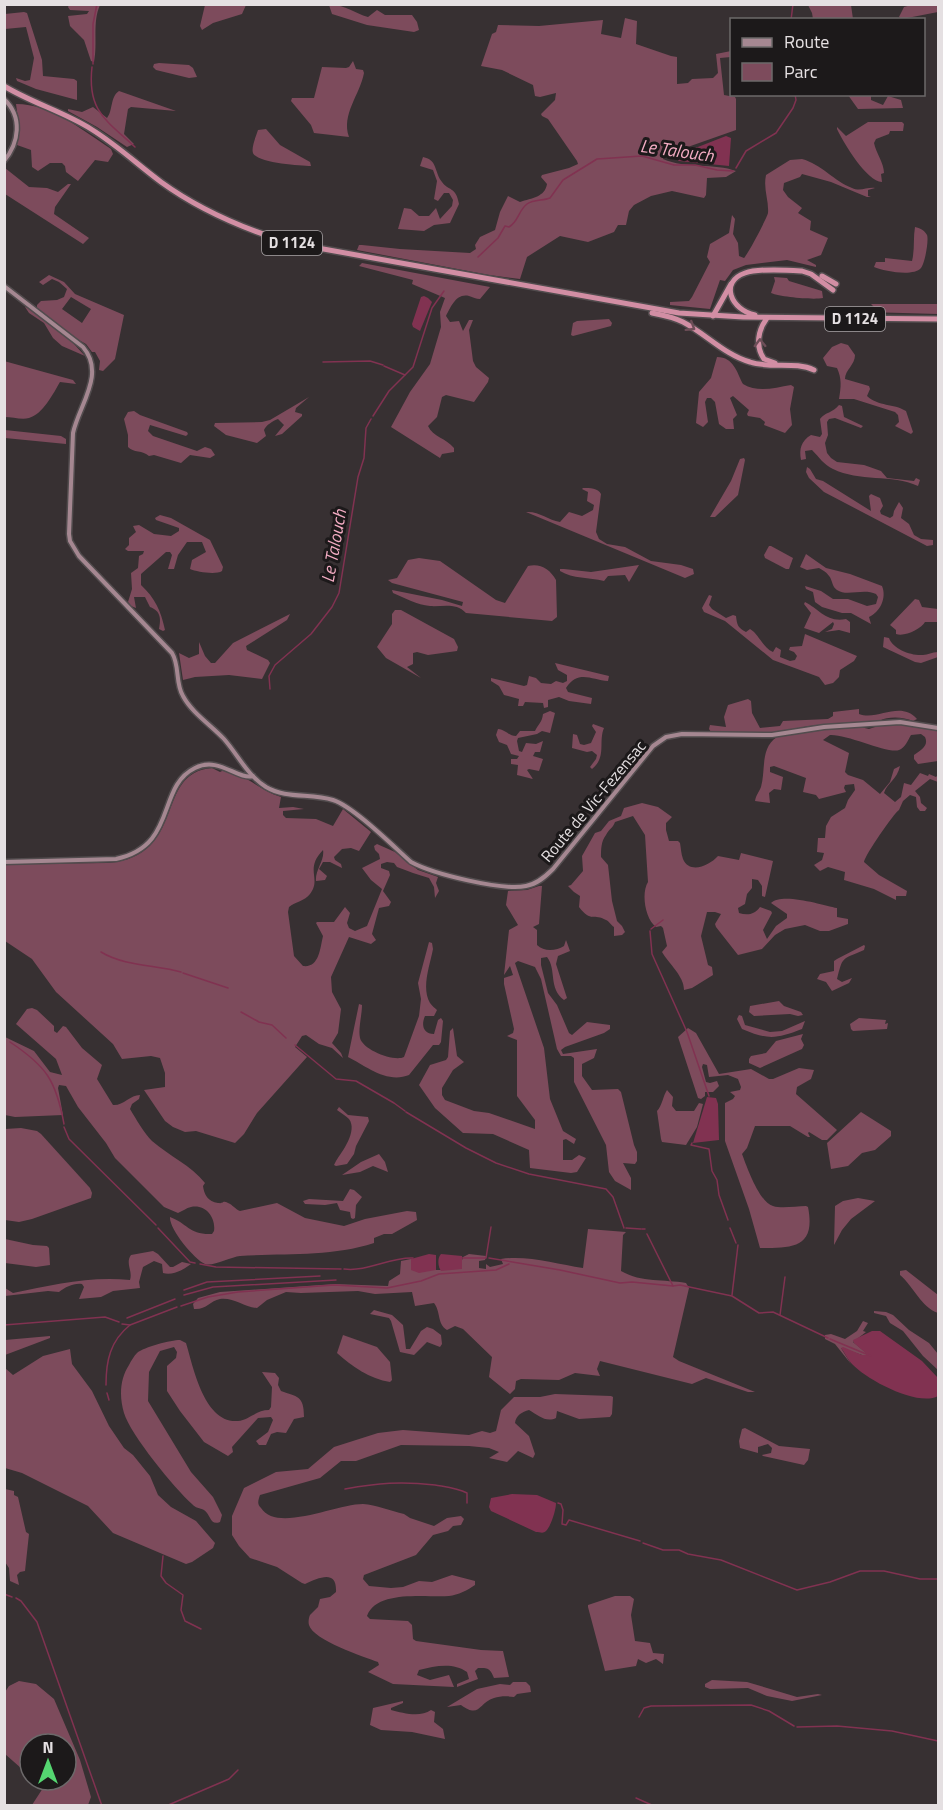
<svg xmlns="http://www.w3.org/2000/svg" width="943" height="1810" font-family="'Titillium Web',sans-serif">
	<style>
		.green { fill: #7d4b5c; fill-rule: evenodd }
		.water { fill: #813251 }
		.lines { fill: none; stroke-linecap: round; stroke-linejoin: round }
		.stream { stroke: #813251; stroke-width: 1.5 }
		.secondary-casing { stroke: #524c4e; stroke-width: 7 }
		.trunk-casing { stroke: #524c4e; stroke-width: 8 }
		.secondary { stroke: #a58791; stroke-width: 4 }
		.trunk { stroke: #d28ea4; stroke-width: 5 }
		.oneway { stroke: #6e4e58 }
		.labels { text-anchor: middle; stroke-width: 6; stroke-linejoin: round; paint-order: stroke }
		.shield { fill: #1c191a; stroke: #a9a4a6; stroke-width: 1.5 }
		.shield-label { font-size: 15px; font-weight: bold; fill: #e5e0e2 }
		.street-label { font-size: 16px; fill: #e5e0e2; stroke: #1c191a }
		.water-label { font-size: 18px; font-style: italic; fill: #f3acc3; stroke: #1c191a }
	</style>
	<rect width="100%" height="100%" fill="#373032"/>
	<g class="green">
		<path d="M 69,5 L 91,6 L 92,5 L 100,5 C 92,23 98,43 94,62 L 91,61 L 84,40 L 70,26 L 68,16 L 87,14 L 89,11 L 70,10 L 68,7 Z"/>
		<path d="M 205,5 L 246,5 L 242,14 L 213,23 L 202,30 L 200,26 Z"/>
		<path d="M 329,5 C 344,4 354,13 368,17 L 377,10 L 385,15 L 412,15 L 417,22 L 419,30 L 414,32 L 367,25 L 332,14 Z"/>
		<path d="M 808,5 L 851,5 L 853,19 L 813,19 L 812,13 Z"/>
		<path d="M 911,5 L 938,6 L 938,12 L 902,19 L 899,17 L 904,7 Z"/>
		<path d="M 24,12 L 27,13 L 42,60 L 43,76 L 74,79 L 77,81 L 77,100 L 36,89 L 17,81 L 16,78 L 25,81 L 30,80 L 34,58 L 26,27 L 5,29 L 5,14 Z"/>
		<path d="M 625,18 L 637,21 L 636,44 L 671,56 L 677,57 L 677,84 L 688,83 L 692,79 L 713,78 L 718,73 L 716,54 L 731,51 L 731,57 L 720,58 L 724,95 L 735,97 L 736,99 L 736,130 L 665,155 L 663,159 C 686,169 715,163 736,171 L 726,177 L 707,178 L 706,195 L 704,198 L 672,191 L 651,196 L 634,205 L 629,211 L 626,225 L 618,225 L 614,232 L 588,242 L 560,236 L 527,257 L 520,279 L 489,275 L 357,250 L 359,245 L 362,245 L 400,249 L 470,253 L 476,249 L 475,245 L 480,237 L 495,230 L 500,212 L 508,196 L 520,202 C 532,198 545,197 547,184 L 541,177 L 542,175 L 569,168 L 578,164 L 577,161 L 548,119 L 542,116 L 541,114 L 555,100 L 556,93 L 540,97 L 535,96 L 533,85 L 502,70 L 481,66 L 492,34 L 496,32 L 498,25 L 539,26 L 603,20 L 601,34 L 621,38 Z"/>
		<path d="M 353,61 L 356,69 L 363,70 L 364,73 C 360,95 341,114 349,137 L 314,133 L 311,125 L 291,101 L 292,98 L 314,98 L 322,67 L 346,68 L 349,67 Z"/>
		<path d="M 159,63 L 189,65 L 193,68 L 197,77 L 189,78 L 156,70 L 153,67 L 154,64 Z"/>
		<path d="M 119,91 L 176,111 L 131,107 L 128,109 L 124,134 L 134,144 L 127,147 L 97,127 L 68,111 L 68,109 L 82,112 L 93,107 L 107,118 C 113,111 110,97 119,91 Z"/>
		<path d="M 848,95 L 871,95 L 871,100 L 883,105 L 888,96 L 901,100 L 903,108 L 858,109 Z"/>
		<path d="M 16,104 C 52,104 82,130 111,149 L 113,154 L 108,162 L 95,160 L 78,181 L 66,172 L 65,166 L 62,163 L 50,163 L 38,171 L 32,167 L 31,150 L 17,145 L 19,126 Z"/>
		<path d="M 868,122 L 902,122 L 904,124 L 903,131 L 890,131 L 889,134 L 876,139 L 874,143 C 876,153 884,163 884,173 L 881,174 L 882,182 C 867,182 843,142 837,129 L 837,127 L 846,136 Z"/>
		<path d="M 266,129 L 280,145 L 310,162 L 311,166 C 300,166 257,163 253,153 C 251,148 256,136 258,130 Z"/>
		<path d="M 423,157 C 438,160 434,172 442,182 C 448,191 456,186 459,204 L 450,223 L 434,225 L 424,231 L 398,229 L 404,208 L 411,209 L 419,216 L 429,216 L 436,208 L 440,219 L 452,206 L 453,200 L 449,193 L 444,193 L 438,201 L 434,199 L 437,181 L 433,170 L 420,166 Z"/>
		<path d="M 802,159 C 821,164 834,181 852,188 C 860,192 867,187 875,188 L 868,190 L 868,196 L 871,197 L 867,197 L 831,182 L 802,174 L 800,177 L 784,183 L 783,190 L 788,197 L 802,208 L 798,213 L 811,221 L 810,230 L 828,238 L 821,255 L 807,260 L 816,265 L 816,267 L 787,260 L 746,265 L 733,270 L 725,281 L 720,280 L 710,309 L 670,305 L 670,302 L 689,301 L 692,297 L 710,262 L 707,257 L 710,244 L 729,233 L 732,215 L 735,219 L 733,234 L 738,243 L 739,256 L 744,258 C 748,254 767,218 768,213 C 769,200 763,189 766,175 L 790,160 Z"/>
		<path d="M 5,168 L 29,187 L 47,188 L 58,192 L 68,184 L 71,184 L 55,207 L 54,214 L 89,238 L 83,244 L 5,194 Z"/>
		<path d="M 915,227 C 920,228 924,230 927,235 C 929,240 925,263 921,268 C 913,277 884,271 874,267 L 876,262 L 885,262 L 885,258 L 912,261 C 915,249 913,238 915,227 Z"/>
		<path d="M 362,263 L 490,287 L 480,299 C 476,299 473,297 469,296 C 456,293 451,307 446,316 L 450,322 L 459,321 L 463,331 L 469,320 L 473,320 L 469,330 L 473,361 L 476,367 L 489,378 L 488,382 L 474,402 L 446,395 L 442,397 L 437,417 L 428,426 C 433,437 446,438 454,448 L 454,452 L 442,454 L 440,458 L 391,427 L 410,392 L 430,364 L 441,327 L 440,312 L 445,298 L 412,284 L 413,280 L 359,266 Z"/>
		<path d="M 49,275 L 64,282 L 75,294 L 124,315 L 115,359 L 103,371 L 99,370 L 100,361 L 95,352 L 92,352 L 86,344 L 77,339 L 73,343 L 85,356 L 62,346 L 53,338 L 44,323 L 29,313 L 25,307 L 37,309 L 37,305 L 41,301 L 57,300 L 64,297 L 67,289 L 59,282 L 52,279 L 43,285 L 39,282 ZM 71,297 L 91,309 L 82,323 L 62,309 Z"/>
		<path d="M 774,277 L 787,278 L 789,281 L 822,291 L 823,298 C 813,300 781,297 771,293 L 775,281 Z"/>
		<path d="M 871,304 L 938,304 L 938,314 L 867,312 L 876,309 Z"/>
		<path d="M 609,319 L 612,323 L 611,326 L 573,336 L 571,335 L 573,323 L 577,321 Z"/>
		<path d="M 841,343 L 848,345 L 855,355 C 855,365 845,370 845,379 L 869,386 L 870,389 L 867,396 C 879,407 893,403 906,411 L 913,432 L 911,434 L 895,426 L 899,422 L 898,415 L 895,412 L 854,399 L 839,399 C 841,387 842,379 837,368 L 827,366 L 823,358 L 832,347 Z"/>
		<path d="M 717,357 C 734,357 737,373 743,384 C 758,393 774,388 791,385 L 794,387 L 790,409 L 792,425 L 785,433 L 764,425 L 765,422 L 760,418 L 748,416 L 747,414 L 749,410 L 733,396 L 730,398 L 737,415 L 733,419 L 734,429 L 726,429 L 719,424 L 715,402 L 711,398 L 707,398 L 705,402 L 708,422 L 703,427 L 696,423 L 699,392 L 711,378 Z"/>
		<path d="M 4,361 L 73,380 L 76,384 L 60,382 C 53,394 43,414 29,418 C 22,420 12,417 5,417 Z"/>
		<path d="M 309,397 L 296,408 L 295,412 L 302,414 L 302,416 L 282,434 L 275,436 L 284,425 L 278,419 C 273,421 266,425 264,430 L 266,436 L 257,443 L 226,435 L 214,426 L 215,423 L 262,422 L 270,420 Z"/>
		<path d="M 839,405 L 842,406 L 844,417 L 863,426 L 861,428 L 835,418 L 829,419 L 827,422 L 828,435 L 825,443 L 827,453 L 831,458 L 837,462 L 864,465 L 881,471 L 887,478 L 914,481 L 916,478 L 920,480 L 918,486 C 892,474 859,482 833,469 C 824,465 819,457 812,450 L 805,451 L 806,459 L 801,460 C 799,449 801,441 811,435 L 820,437 L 822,434 L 820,419 C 825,412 833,413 839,405 Z"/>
		<path d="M 134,411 L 140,415 L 187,432 L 188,434 L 186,436 L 150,425 L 148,431 L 153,436 L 197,451 L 205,447 L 211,449 L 215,455 L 210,458 L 190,455 L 181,463 L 154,455 L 149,456 C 143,450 133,453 128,447 L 128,435 L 124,419 L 128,412 Z"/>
		<path d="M 5,430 L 61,436 L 66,439 L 66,444 L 5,438 Z"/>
		<path d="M 744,458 L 745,460 L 738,495 L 715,517 L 710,517 L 731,481 L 740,459 Z"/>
		<path d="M 807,467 L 810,469 L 816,479 L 823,481 L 871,511 L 869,496 L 871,494 L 880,498 L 883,506 L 880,511 L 881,514 L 890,518 L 893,516 L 894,511 L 899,502 L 903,508 L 901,518 L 909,524 L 914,535 L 921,539 L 933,540 L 933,545 L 927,546 L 824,492 L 809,478 L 806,472 Z"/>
		<path d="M 583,488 C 590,488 598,488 601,494 L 596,532 L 599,539 L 607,544 L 625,547 L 651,561 L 681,565 L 693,569 L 694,574 L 685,578 L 526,512 C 539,511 548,520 560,522 L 569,512 L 582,516 L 593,510 L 594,505 L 587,501 L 588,492 L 582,489 Z"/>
		<path d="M 160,515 L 171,518 L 210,540 L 223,567 L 222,571 C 216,575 197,572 190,569 L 192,560 L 206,552 L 202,542 L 187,542 L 178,555 L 174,569 L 168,569 L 172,555 L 170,552 L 166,552 L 141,574 L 141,585 C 155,598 161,611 165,630 L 163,631 L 159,629 C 161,619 161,611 150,607 L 145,597 L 134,597 L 136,608 L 131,606 L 128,602 L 132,589 L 131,573 L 138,568 L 139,556 L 143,554 L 144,551 L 128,551 L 125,549 L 129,545 L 129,538 L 136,532 L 133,526 L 139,525 L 154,534 L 171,536 L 179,531 L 179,528 L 156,520 L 155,518 Z"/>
		<path d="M 769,546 L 771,546 L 793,558 L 789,569 L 786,569 L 765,558 L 764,555 Z"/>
		<path d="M 806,554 L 826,568 L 850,574 L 882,586 C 887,598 880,612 869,617 L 871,624 L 851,613 L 842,613 L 822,607 L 815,602 L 813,592 L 806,589 L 805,586 L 821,591 L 833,599 L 848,599 L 867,606 L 876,604 L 878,597 L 876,594 C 863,588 847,597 837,590 C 829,584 836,577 819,568 L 807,570 L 800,567 Z"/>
		<path d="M 419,558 L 440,561 L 496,600 L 505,603 L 528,566 C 540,563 550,569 556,580 L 557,617 L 552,621 L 466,613 C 456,602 442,607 430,606 C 417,605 405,598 393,593 L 392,590 L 442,600 L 462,606 L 463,602 L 392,583 L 388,580 L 397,578 L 408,560 Z"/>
		<path d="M 639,565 L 629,582 L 625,575 L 608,576 L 604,581 C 589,577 573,579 560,571 L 560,569 L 564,569 L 591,572 Z"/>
		<path d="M 709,595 L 712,596 L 709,605 L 712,609 L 726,618 L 733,615 L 736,616 C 737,625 738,628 746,632 L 750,629 C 759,634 762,647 773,652 L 776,647 L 781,650 L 780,657 L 790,661 L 795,660 L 797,656 L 794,652 L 789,650 L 790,647 L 802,646 L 805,634 L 857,656 L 854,661 L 840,670 L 839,677 L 833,683 L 825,685 L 819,677 L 773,660 L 725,621 L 704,612 L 702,608 Z"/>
		<path d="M 915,599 L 919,600 L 922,607 L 938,609 L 938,622 L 925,622 C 921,629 905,637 896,634 L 896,630 L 890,625 Z"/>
		<path d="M 805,602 C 819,609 827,623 846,619 L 850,622 L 850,633 L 839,630 L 825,632 L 832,629 L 834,624 L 833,622 L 819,633 L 804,628 L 811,613 L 804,604 Z"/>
		<path d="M 395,610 L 401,610 L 454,639 L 458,647 L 457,651 L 428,655 L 417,652 L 413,653 L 413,664 L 407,667 L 421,678 L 386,658 L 377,647 L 392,624 L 392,614 Z"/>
		<path d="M 290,614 L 287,620 L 246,646 L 247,650 L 268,660 L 270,663 L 262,679 L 229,675 L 195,677 L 183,680 L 179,653 L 189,658 L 199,654 L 199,642 L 205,656 L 211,663 L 215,663 L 233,643 Z"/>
		<path d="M 884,637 L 889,638 C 893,649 911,656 923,655 C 928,655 932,652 938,652 L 938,657 L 921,663 L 915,662 L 883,647 Z"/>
		<path d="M 555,663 L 609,676 L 608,681 C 592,680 578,669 566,688 L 568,692 L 592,698 L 591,704 L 569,701 L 559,697 L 548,700 L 548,707 L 544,708 L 543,703 L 525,702 L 523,706 L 518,706 L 519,699 L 504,695 L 499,686 L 491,681 L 491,678 L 524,686 L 527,685 L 529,676 L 536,678 L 541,683 L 551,684 L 556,681 L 563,683 L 567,681 L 567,675 L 558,670 Z"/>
		<path d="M 748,699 L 751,701 L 752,713 L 760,728 L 780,726 L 783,721 L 828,719 L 833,716 L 833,712 L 859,709 L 859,714 C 878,721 900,700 917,719 L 913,721 C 903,717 889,716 879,721 L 809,726 L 778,732 L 711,732 L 709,729 L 710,725 L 726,727 L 724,717 L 728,705 Z"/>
		<path d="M 550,711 L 555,713 L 550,733 L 542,731 L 537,734 L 518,738 L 517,741 L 519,751 L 522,752 L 526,743 L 536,744 L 543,741 L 540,752 L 535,752 L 533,756 L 543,759 L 539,771 L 529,769 L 527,770 L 533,779 L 517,775 L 518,765 L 511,764 L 511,759 L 517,759 L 519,756 L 511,754 L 507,745 L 499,742 L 496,735 L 498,729 C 506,730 509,736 516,736 L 520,731 L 535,731 C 538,724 542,723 543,714 Z"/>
		<path d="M 593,724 L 604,728 C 598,742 607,757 592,769 L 590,767 L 596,759 L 597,755 L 592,751 L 587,752 L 572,748 L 573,734 L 577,735 L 580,744 L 584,745 L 591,743 L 596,732 L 592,726 Z"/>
		<path d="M 893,724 L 903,724 L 938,730 L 938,761 L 918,764 L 914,759 L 914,755 C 921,750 929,746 925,737 L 921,734 L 911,735 C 908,740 905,748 899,750 C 888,754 847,734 830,735 L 823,740 L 849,753 L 845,772 L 848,775 L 863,780 L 880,794 L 890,782 L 894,769 L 900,766 C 897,780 887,783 884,793 L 895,802 L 901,797 L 904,783 L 911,785 L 920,773 L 928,776 L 929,774 L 936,777 L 938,775 L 938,782 L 930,779 L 915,791 L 920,797 L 921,803 L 927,808 L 925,811 L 920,811 L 917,807 L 916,797 L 910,795 L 903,801 L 899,810 C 894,813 865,855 864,862 L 879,875 L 907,891 L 906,896 L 896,896 L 896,900 L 874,889 L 844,880 L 845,872 L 828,867 L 820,871 L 814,865 L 822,860 L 824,853 L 817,852 L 818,838 L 825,838 L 826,826 L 831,817 L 845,808 L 848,800 L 855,790 L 854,784 L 845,785 L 844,788 L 846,792 L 819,799 L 816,795 L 803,792 L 806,778 L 774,766 L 770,767 L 770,772 L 783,777 L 781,790 L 774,789 L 769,793 L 770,803 L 755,801 C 756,795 759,792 761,787 C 766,769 760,748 777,737 L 824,729 L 856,726 L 869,729 L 881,725 Z"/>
		<path d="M 212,768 L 220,772 L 224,770 C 245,774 261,791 281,797 L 279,808 L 293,807 L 304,809 L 283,811 L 283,815 L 286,818 L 316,819 L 333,826 L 343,809 L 371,832 L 359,851 L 351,848 L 342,849 L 334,857 L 335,860 L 341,864 L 342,868 L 330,862 L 323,862 L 319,869 L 327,876 L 325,880 L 316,881 C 315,870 325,860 323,850 C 304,870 322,878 310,894 C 305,901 295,902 289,907 L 288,912 L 294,956 L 303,966 C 319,968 320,949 323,936 L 316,923 L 317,922 L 334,922 L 345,907 L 350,913 L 347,923 L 349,928 L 355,931 L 367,926 L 382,889 L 371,880 L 362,868 L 380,859 L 379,854 L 375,850 L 374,846 L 377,844 L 395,852 L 418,870 L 438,877 L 436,883 L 439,891 L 435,898 L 434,887 L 429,878 C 418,875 408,871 397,867 L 394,863 L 387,862 L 381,864 L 381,868 L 389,871 L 390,875 L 383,891 L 391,902 L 389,906 L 379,908 L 372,934 L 376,940 L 371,944 L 349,937 L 331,977 L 332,992 L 341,1009 L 338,1033 L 332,1043 L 341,1053 L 343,1058 L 332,1048 L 319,1044 L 306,1035 L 302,1036 L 295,1047 L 307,1057 L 257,1113 L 244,1134 L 235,1143 L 196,1131 L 185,1132 L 173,1127 L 165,1121 L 144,1090 L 165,1087 L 165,1073 L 160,1058 L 151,1056 L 122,1059 L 113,1044 L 56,992 L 32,959 L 5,941 L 4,864 L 108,863 C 188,856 153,773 212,768 Z"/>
		<path d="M 642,803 L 658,807 L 672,817 L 666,823 L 666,830 L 669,841 L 678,841 L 680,843 C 681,848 681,854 683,859 C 690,875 710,865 718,856 L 739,860 L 741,853 L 773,861 L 765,897 L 762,896 L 762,886 L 758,880 L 752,879 L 752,888 L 747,894 L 745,904 L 738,908 L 739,913 C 748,916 755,914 760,907 L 771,911 L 772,913 L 763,930 L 767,939 L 776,926 L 787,918 L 787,914 L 771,903 C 782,892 822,905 837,908 L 837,917 L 848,919 L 848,924 L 829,931 L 820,931 L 805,925 L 785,929 L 775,935 L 762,949 L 738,955 L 716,927 L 715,924 L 721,914 L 715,912 L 707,912 L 701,936 L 708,965 L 712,967 L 713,975 L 692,988 L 684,990 C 684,976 669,964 662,952 L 667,946 L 663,928 L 661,926 L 656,927 C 645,919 641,893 648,882 L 645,835 L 633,816 L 615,822 C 613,828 609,829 606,835 C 601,841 601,850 601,857 L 608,865 L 612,901 L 617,921 L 622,926 L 625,932 L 622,935 L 614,936 L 614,927 C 611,925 609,921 606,920 C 594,913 591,923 579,907 L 580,896 L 574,892 L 568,886 L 571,885 L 583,871 L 582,856 L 595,833 L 601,831 L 609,821 L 621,816 L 624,808 Z"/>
		<path d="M 539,886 L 542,886 L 539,924 L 533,927 L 537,930 L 537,945 C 544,952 556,951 564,946 L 566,940 L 570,951 L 558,956 L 556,964 L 566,995 L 567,998 L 564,1000 C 548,988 557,970 547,957 L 541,958 L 541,965 L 548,993 L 557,1005 L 569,1033 L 572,1035 L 587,1022 L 610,1025 L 610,1029 L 604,1033 L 565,1047 L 561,1050 L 563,1054 L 597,1049 L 594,1058 L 582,1064 L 582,1076 L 592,1090 L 618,1089 L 621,1092 L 634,1145 L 637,1152 L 637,1161 L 635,1164 L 623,1163 L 631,1178 L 631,1190 L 615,1181 L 609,1172 L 606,1145 L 574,1082 L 574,1058 L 571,1056 L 561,1056 L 557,1049 L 541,979 L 535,967 L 518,961 L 515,963 L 544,1048 L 550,1099 L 563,1131 L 576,1139 L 574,1144 L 566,1139 L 563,1140 L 563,1160 L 572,1160 L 579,1155 L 586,1158 L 577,1172 L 571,1173 L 530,1168 L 529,1150 L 493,1134 L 463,1133 L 435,1108 L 419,1085 L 430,1065 L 446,1060 L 448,1057 L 450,1031 L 453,1028 L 457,1056 L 464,1062 L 453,1070 L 442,1088 L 442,1095 L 445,1100 L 474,1111 L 489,1113 L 535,1129 L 535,1120 L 517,1096 L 517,1040 L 507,1036 L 513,1033 L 514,1029 L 504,984 L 504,978 L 513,975 L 510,966 L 504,975 L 509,930 L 518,925 L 506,905 L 508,891 L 527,890 Z"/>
		<path d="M 429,942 L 432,943 L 433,949 C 430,965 421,988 430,1003 C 432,1006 435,1008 437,1010 L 434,1016 L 425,1016 C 421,1025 423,1034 434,1034 L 438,1020 L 441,1018 L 443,1021 L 441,1042 L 439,1045 L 433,1045 L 409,1075 C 387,1084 366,1066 348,1057 L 359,1004 L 362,1005 C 362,1015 358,1029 360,1038 C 363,1050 394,1062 404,1057 L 419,1016 L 421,999 L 418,983 Z"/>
		<path d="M 864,945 L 865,946 L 864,950 C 841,960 843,956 837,979 L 842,982 L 852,978 L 849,983 L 832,991 L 826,982 L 817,979 L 820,974 L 834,971 L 834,961 L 837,959 Z"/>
		<path d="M 779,1001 L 784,1006 L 801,1012 L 803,1015 L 798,1016 L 790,1014 L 754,1016 L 749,1012 L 750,1006 Z"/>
		<path d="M 32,1008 L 37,1010 L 54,1026 L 54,1031 L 57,1033 L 63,1026 L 66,1027 L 82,1048 L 102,1065 L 97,1079 L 113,1105 C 123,1106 130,1095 140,1095 L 139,1099 L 132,1104 L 130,1109 C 136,1119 144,1133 152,1141 C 169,1156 191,1165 205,1183 L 203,1186 C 204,1194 208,1202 218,1203 C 225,1204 221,1200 228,1203 C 233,1205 235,1209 240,1211 L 277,1203 L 305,1218 L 344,1226 L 365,1219 L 407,1211 L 416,1212 L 417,1220 L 392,1234 L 384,1234 L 374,1238 L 374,1243 C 331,1257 285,1253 240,1256 C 231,1257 212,1267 205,1264 C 194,1259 169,1229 170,1217 C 187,1223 189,1235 212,1234 L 214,1231 C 216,1218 206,1204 191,1207 C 186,1208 183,1211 178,1213 L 164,1207 L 115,1158 L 106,1143 L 78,1107 L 66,1086 L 59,1085 L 58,1088 L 63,1115 L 15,1117 L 5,1115 L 5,1037 L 34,1051 L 50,1072 L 62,1075 L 56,1059 L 16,1024 L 27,1009 Z"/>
		<path d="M 739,1015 L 742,1016 L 745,1025 L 770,1032 L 782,1031 L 805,1021 L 802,1029 C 776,1039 768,1040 742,1029 L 737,1019 Z"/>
		<path d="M 859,1018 L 886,1020 L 885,1024 L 888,1023 L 887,1029 L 853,1031 L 851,1029 L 850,1024 Z"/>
		<path d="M 688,1028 L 696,1033 L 719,1074 L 751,1069 L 769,1079 L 773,1079 L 799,1068 L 814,1070 L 811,1079 L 797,1087 L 796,1094 L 837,1130 L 827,1140 L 822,1140 L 809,1132 L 808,1133 L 810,1137 L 808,1137 L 790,1126 L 755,1126 L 747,1148 L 742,1154 C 747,1167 759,1202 773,1206 C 782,1209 796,1206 806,1206 L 808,1207 C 816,1248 793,1248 760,1248 L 749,1209 L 725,1141 L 725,1103 L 733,1099 L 735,1096 L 730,1092 L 740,1090 L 741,1087 L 738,1079 L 728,1075 L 709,1077 L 707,1065 L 703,1064 L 702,1067 L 706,1082 L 710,1083 L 717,1081 L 719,1086 L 713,1092 L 705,1092 L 705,1096 L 701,1099 L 698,1098 L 678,1037 Z"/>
		<path d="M 803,1034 L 801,1039 L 804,1045 L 802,1049 L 760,1068 L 749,1063 L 749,1059 L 751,1056 L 766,1053 L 776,1041 Z"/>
		<path d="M 667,1090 L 673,1097 L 672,1106 L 676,1111 L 694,1111 L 699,1103 L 703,1104 L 697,1127 L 686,1145 L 662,1142 L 661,1139 L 657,1111 C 662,1106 663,1096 667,1090 Z"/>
		<path d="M 339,1107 L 348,1115 L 368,1117 L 369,1121 L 356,1146 L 354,1154 L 347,1164 L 336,1166 L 334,1165 L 336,1161 C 342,1152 358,1131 349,1119 C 346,1116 341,1113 337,1110 Z"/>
		<path d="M 861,1112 L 891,1131 L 891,1136 L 875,1150 L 862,1153 L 848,1166 L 831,1169 L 827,1143 Z"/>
		<path d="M 21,1128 L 37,1131 L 41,1134 L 90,1188 L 92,1193 L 91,1198 L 32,1219 L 19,1222 L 5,1220 L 5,1129 Z"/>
		<path d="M 379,1154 L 385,1162 L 388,1172 L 373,1166 L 360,1172 L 342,1175 L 361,1162 Z"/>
		<path d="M 350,1189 L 354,1190 L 362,1197 L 356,1205 L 355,1218 L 353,1219 L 351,1218 L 350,1212 L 340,1210 L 337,1203 L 325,1205 L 305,1204 L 303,1201 L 309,1199 L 343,1201 Z"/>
		<path d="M 858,1198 L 875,1201 L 851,1219 L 842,1230 L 834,1245 L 835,1206 L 843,1201 Z"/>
		<path d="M 588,1229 L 626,1232 L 623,1235 L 621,1271 C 642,1283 664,1279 686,1283 L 689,1288 L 673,1357 L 679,1361 L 755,1392 L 748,1392 L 706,1378 L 692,1384 L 600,1361 L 597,1369 L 600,1376 L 575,1373 L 559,1380 L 521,1379 L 516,1381 L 515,1389 L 510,1394 L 489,1377 L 492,1357 L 463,1329 L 455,1326 L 447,1330 C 437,1324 441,1312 434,1303 L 415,1306 L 412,1292 L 375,1294 L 358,1291 L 301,1293 L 286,1292 L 267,1300 L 257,1308 C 244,1307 233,1297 220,1299 C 210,1301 206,1310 194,1309 L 193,1304 L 198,1298 L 220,1292 L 335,1284 L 388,1286 L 389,1281 L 400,1274 L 401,1261 L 411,1259 L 411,1270 L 440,1270 L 463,1259 L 463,1257 L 469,1254 L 486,1256 L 485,1260 L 479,1261 L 479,1268 L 486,1269 L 486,1264 L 490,1267 L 503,1264 L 501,1259 C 527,1255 557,1264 583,1268 Z"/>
		<path d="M 5,1239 L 33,1245 L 47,1246 L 49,1248 L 50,1265 L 36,1267 L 5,1263 Z"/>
		<path d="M 153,1251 L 158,1254 L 170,1267 L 173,1267 L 182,1262 L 191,1264 C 183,1270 172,1276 163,1273 L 162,1264 L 154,1261 L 143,1267 L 139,1282 L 140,1288 L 113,1291 L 101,1297 L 79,1299 L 84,1287 L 82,1284 C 73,1283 66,1287 59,1292 L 48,1291 L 5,1296 L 5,1288 L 13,1293 C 52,1285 89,1276 130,1280 C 133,1271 125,1263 131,1255 Z"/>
		<path d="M 906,1270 L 938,1295 L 938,1313 C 921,1307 914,1287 900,1275 L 900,1271 Z"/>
		<path d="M 374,1310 L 392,1315 L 403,1325 L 406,1349 L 410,1349 L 421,1331 L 427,1327 L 433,1329 L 441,1335 L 442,1344 L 440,1347 L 427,1342 L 414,1355 L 400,1352 L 391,1321 L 389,1318 L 370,1314 Z"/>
		<path d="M 874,1311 L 886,1312 L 893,1315 L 909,1330 L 929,1343 L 938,1354 L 938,1370 L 923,1356 L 903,1331 L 890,1323 L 886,1316 L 874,1313 Z"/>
		<path d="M 863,1321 L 868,1323 L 863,1331 L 866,1332 L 853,1342 L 869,1355 L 862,1355 L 841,1348 L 851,1364 L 835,1344 L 825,1339 L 825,1335 L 831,1334 L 845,1339 L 857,1331 Z"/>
		<path d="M 343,1335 L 377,1347 L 390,1362 L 392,1380 L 390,1382 C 370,1379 351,1366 337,1353 Z"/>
		<path d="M 50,1336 L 50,1338 L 5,1355 L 5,1340 Z"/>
		<path d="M 180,1340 L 186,1343 C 193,1366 204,1424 238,1421 C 249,1420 256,1410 269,1410 L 271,1407 L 272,1387 L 262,1372 L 275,1373 L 279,1378 L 278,1385 L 281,1391 C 297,1397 304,1395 304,1417 L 294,1419 L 286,1433 L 277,1432 L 271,1434 L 266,1445 L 259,1445 L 256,1441 L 268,1432 L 273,1420 L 271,1417 L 258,1418 L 232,1447 L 233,1452 L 228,1456 L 204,1442 L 180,1411 L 167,1391 L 167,1366 L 176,1358 L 177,1352 L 174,1347 L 160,1351 L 149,1372 L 148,1401 L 191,1472 L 213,1497 L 222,1515 L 220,1522 C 210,1526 211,1515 204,1510 C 200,1508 195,1508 192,1504 C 175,1489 130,1434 124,1413 C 119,1396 120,1379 129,1365 C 131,1361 134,1356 137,1353 C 144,1347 171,1340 180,1340 Z"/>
		<path d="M 70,1349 L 72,1364 L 92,1391 L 109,1426 L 124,1448 L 133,1455 L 150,1476 L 158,1495 L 171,1507 L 196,1521 L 215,1543 L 213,1548 L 192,1562 L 186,1564 L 113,1533 L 88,1506 L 22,1473 L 5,1468 L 5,1368 L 13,1375 L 43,1356 Z"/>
		<path d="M 555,1394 L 611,1396 L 613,1397 L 612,1414 L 610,1417 L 579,1419 L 557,1411 L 556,1418 C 546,1423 538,1415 529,1410 C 522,1412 516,1415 515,1423 L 529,1436 L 535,1454 L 533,1458 L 518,1451 L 507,1462 L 489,1458 L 499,1452 L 489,1448 L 469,1446 L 401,1445 L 356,1461 L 341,1461 L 320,1478 L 260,1495 C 258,1501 257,1504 261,1508 C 277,1533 336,1504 363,1504 C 376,1505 391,1511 404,1514 L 410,1518 L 434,1526 L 447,1518 L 461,1516 L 464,1519 L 461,1525 L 453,1526 L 448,1531 L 433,1535 L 416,1555 L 364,1575 L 363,1579 L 369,1586 L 391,1588 L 403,1587 L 419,1581 L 432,1582 L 452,1575 L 475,1581 L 475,1585 C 468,1590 458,1595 449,1596 C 428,1598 377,1589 367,1616 L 370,1619 L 408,1621 L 412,1625 L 413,1639 L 416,1641 L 481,1650 L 503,1651 L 509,1677 L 494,1678 C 490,1668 488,1668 478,1668 L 475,1671 L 478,1679 L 457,1687 L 457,1684 L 469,1679 L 467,1672 C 453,1662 435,1666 419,1670 L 417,1675 L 430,1680 L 449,1675 L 454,1687 L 393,1684 L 368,1672 L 379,1665 L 378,1662 C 364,1657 313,1640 309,1625 C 308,1622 309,1617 310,1615 L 318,1607 L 320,1599 L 330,1597 L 336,1592 C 337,1569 319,1578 305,1584 L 302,1583 L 277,1567 L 250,1558 L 239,1546 L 232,1535 L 232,1516 L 244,1488 L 276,1472 L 308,1469 L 334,1447 L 378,1433 L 403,1430 L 469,1435 L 482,1431 L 490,1433 L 496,1431 L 501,1410 L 514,1397 L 540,1397 Z"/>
		<path d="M 745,1428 L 779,1446 L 810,1449 L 808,1460 L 804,1465 L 763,1456 L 762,1455 L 771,1453 L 772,1448 L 768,1444 L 758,1447 L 758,1453 L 740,1448 L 739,1441 L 742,1429 Z"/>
		<path d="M 5,1489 L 14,1491 L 14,1495 L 18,1497 L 26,1532 L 29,1534 L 25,1571 L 20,1572 L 17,1575 L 19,1585 L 10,1581 L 9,1568 L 5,1562 Z"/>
		<path d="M 615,1596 L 630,1596 L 634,1599 L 631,1615 L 635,1641 L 650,1643 L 653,1653 L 664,1654 L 663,1664 L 656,1659 L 646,1663 L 638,1659 L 636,1666 L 605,1671 L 588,1607 L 588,1605 Z"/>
		<path d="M 712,1680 L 747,1682 L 797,1697 L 818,1694 L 822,1695 L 792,1701 L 767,1696 L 748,1688 L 710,1689 L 705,1687 L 705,1684 Z"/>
		<path d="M 19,1681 L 36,1684 L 54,1699 L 80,1760 L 91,1797 L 88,1805 L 32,1805 L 43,1788 L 34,1780 L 66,1780 L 66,1744 L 30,1744 L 30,1776 L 5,1754 L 5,1692 L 9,1686 Z"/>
		<path d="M 513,1682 L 526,1682 L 530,1686 L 531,1692 L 517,1694 L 514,1697 C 508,1696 500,1696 494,1698 C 478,1703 480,1719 461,1705 L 447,1707 L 477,1689 L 500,1684 L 510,1685 Z"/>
		<path d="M 403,1701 L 403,1703 L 391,1708 L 391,1710 C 403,1713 420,1718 431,1710 L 435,1712 L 434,1722 L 443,1729 L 445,1739 L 412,1732 L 381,1730 L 370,1725 L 373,1708 Z"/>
	</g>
	<g class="water">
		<path d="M 726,136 L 731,138 L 729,166 L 679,161 L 675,158 L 680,154 Z"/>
		<path d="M 424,296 L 428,298 L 432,302 L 420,331 L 413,327 L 412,324 L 421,297 Z"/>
		<path d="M 707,1097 L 716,1098 L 718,1104 L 719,1140 L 693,1143 Z"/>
		<path d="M 429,1254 L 436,1255 L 436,1270 L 419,1273 L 411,1270 L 411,1259 Z"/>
		<path d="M 441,1254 L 462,1256 L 462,1269 L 441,1271 C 438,1267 437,1258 441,1254 Z"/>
		<path d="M 872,1331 L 880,1331 L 922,1361 L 938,1378 L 938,1396 C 918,1407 867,1380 852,1364 C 848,1360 845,1353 841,1348 L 843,1347 L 862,1355 L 868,1355 L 854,1343 L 853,1340 Z"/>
		<path d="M 512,1494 L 537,1495 L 556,1503 C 556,1510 551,1526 546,1531 C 543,1534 540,1532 536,1532 L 491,1511 L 489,1507 L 491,1498 Z"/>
	</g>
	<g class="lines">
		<g class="stream">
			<path d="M 791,20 L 793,4"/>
			<path d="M 93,64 L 93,24 L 97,4"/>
			<path d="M 92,67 C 87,111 106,120 135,147"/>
			<path d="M 736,168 L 746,151 L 776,133 L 793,108 L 796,100 L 795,94"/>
			<path d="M 478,257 L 498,238 L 505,226 L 509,227 C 519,221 518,211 527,204 C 534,199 543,201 550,198 L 563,180 L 597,159 L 642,156 L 674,165 L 695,165 L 717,170 L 733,171"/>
			<path d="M 323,362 L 370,361 L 383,365"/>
			<path d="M 384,366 L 405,375"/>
			<path d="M 373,416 L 389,391 L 413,367 L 432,308 L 444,291"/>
			<path d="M 270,689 L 269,676 L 275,665 L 311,634 L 332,607 L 339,593 L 358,477 L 364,458 L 366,428 L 371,419"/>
			<path d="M 651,929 L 663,920"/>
			<path d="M 650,931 L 652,954 L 687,1032 L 709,1096"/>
			<path d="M 101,952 C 124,966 155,965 181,972"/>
			<path d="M 183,973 L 228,988"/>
			<path d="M 241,1012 L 259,1022 L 272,1025 L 286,1038"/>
			<path d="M 10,1042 C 46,1066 56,1080 64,1124"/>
			<path d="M 295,1045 L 336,1079 L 356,1081 L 394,1103 L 405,1111"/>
			<path d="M 406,1112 L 466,1148 L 496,1163 L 529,1174 L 606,1189 L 613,1197 L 624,1228"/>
			<path d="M 64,1127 L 69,1139 L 156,1225"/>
			<path d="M 692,1143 L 691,1145 L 709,1149 L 712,1171 L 717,1180 L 719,1195 L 728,1220"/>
			<path d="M 158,1228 L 190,1262 L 195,1263"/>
			<path d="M 626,1228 L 641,1229"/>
			<path d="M 730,1228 L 736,1243"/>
			<path d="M 642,1229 L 645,1229"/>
			<path d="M 647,1234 L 673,1286"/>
			<path d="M 462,1258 L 486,1258 L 491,1227"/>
			<path d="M 489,1258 L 560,1270 L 620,1283 L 632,1282 L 673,1286 L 680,1285 L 732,1296 L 759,1313 L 773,1312 L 828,1338"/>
			<path d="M 200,1264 L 216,1267 L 341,1269"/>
			<path d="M 344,1269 C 368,1272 389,1257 413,1258"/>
			<path d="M 184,1290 L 207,1282 L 320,1276"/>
			<path d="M 184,1295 L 213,1287 L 336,1280"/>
			<path d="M 732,1295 L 738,1245"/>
			<path d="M 181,1306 L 208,1297 L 238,1292 L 334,1285 L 387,1288 L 421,1281 L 439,1274 L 496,1270 L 509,1264"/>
			<path d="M 780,1315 L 785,1277"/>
			<path d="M 127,1318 L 175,1299"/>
			<path d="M 122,1324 L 130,1325 L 177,1307"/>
			<path d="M 4,1325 L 105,1317 L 119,1322"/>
			<path d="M 830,1339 L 871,1356"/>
			<path d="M 106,1385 C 106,1361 110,1341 130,1325"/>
			<path d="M 107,1393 L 109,1400"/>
			<path d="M 345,1489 C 378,1483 401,1481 435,1485 C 446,1487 457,1488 467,1493 L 467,1503"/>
			<path d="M 558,1503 L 561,1504 L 563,1510 L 562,1524 L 566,1525 L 569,1520 L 640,1541"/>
			<path d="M 643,1543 L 663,1550 L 679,1550 L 688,1554 L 721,1560 L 797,1590 L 830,1582 L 860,1571 L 884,1571 L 920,1579 L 938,1579"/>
			<path d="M 163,1556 L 161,1576 L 166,1583 L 183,1595 L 181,1610 L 185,1621 L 201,1629"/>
			<path d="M 4,1594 L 12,1597"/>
			<path d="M 16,1598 L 21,1601 L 37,1622 L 102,1806"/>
			<path d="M 639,1717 L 644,1708 L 651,1706 L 751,1705 L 769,1711 L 794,1726"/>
			<path d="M 797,1727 L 837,1726 L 892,1731 L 938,1741"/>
			<path d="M 636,1798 L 654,1806"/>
			<path d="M 166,1806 L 229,1779 L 238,1770"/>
		</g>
		<defs>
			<g id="secondary">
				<path d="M 4,99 C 23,117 19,143 4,161"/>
				<path d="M 4,286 L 83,347 C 106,374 79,405 73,433 L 69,534 L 70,541 L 79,556 L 172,653 C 180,666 175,683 183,696 C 192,713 211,725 224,739 C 238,755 247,775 266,787 C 286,799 311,793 333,800 C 354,807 393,846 411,862 C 433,874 502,891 526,886 C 537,884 545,877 553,869 L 653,746 L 666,737 L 682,734 L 772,735 L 824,727 L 900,722 L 938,728"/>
				<path d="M 4,862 L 116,859 C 178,846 156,787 195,768 C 219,756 237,780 253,776"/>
			</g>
			<g id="trunk">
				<path d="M 4,86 C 32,103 64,112 91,129 C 117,145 138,165 161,182 C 201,211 244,229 290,243 L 679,313 L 743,317 L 938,319"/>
				<path d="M 822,276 L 836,284"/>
				<path d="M 652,313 C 663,315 673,317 683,322 C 706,334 725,355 750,362 C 771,369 795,361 814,370"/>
				<path d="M 755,315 C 731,310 719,282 745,273 C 759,268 787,270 802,271 L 811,274 L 833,290"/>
				<path d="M 713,316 L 731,284"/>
				<path d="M 767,318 C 758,330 755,346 764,359 L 775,363"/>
			</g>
		</defs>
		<use href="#secondary" class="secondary-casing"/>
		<use href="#trunk" class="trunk-casing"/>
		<use href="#secondary" class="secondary"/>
		<use href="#trunk" class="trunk"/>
	</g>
	<defs><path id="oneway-chevron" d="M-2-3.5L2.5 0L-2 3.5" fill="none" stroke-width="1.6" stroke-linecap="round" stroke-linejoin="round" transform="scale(1.5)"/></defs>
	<g class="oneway">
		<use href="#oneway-chevron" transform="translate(691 327) rotate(32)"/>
		<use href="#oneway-chevron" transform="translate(760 343) rotate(-91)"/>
	</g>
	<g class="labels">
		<g class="shield">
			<rect x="262" y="231" width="60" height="24" rx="4.5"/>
			<rect x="825" y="307" width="60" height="24" rx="4.5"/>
		</g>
		<g class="shield-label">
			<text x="292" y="248">D 1124</text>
			<text x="855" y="324">D 1124</text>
		</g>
		<g class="street-label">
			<text transform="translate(593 801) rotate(-50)" y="6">Route de Vic-Fezensac</text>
		</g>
		<g class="water-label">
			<text transform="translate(677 151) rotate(8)" y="6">Le Talouch</text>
			<text transform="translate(334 546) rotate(-80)" y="6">Le Talouch</text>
		</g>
	</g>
	<rect width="943" height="1810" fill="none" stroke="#e5e0e2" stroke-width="12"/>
	<rect x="730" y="18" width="195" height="78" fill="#1c191a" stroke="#6c696a" stroke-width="1.5"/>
	<rect x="742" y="38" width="30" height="9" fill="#a58791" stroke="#6c696a" stroke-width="1.5"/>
	<text x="784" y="48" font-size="18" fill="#e5e0e2">Route</text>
	<rect x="742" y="63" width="30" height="18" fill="#7d4b5c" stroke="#6c696a" stroke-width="1.5"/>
	<text x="784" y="78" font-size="18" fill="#e5e0e2">Parc</text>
	<g transform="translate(48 1762)"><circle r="28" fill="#1c191a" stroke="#6c696a" stroke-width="1.5"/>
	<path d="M0-4.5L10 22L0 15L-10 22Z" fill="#55d671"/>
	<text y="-9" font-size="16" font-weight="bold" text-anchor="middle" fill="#e5e0e2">N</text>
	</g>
</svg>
